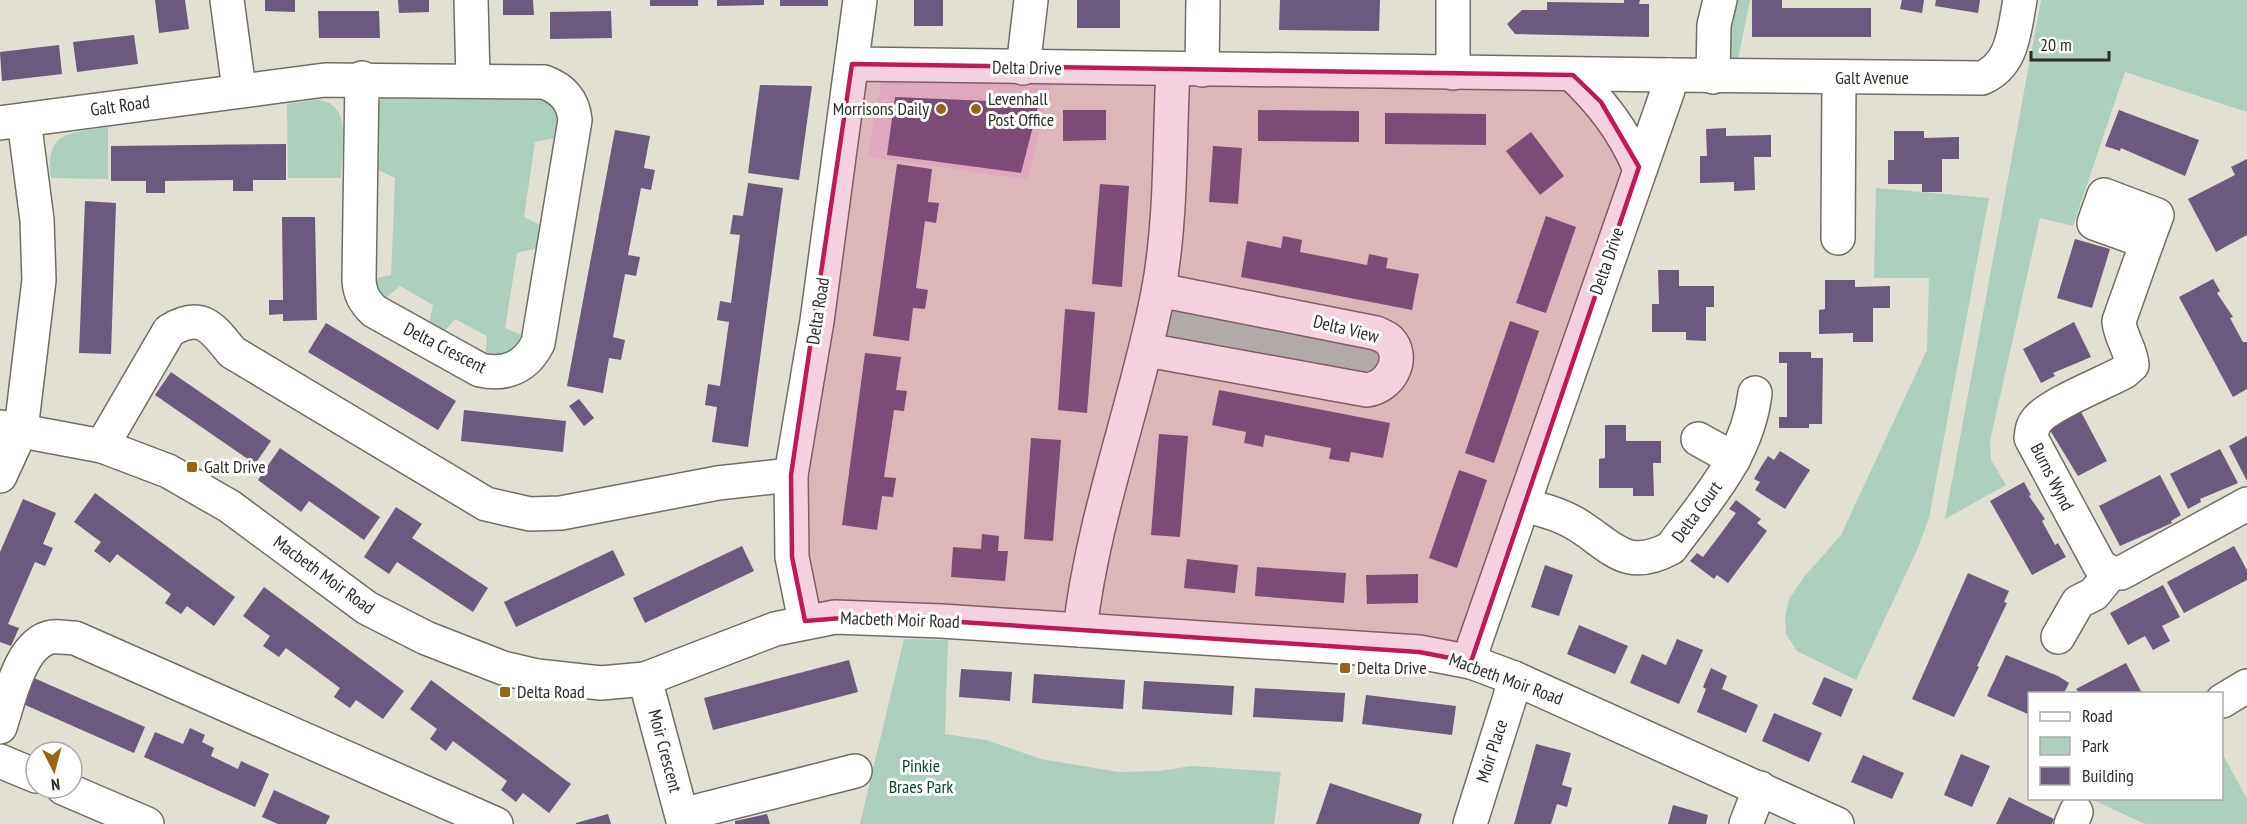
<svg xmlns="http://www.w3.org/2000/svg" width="2247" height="824" font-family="'PT Sans Narrow',sans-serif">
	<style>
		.commercial { fill: #e5ced8 }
		.green { fill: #aecfbd }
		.building { fill: #6c597e }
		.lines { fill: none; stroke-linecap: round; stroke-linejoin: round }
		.minor-casing { stroke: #716f65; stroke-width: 36 }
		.minor { stroke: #fff; stroke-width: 33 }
		.marked { fill: #c2185b; fill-opacity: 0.2; stroke: #c2185b; stroke-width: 4.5; stroke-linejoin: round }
		.poi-dot { fill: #956616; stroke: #fff; stroke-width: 2 }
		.labels { text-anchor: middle; stroke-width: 6; stroke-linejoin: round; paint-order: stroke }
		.street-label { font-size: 18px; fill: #2e2d28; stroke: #fff }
		.poi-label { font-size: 18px; fill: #2e2d28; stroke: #fff; text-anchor: start }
		.park-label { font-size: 18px; fill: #084730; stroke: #fff }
	</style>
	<rect width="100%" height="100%" fill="#e2dfd3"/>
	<path class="commercial" d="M 882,79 L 1051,82 L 1028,180 L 867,157 Z"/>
	<g class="green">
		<path d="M 1729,0 L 1750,0 L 1738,59 L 1722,58 Z"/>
		<path d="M 2041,0 L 2247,0 L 2247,112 L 2125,72 L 2073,226 L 2040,218 L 1990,441 L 1991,460 L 2006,485 L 1945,519 Z"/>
		<path d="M 540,94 L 559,111 L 560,137 L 535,142 L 524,217 L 544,227 L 541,247 L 517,253 L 505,328 L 526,337 L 518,352 L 485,360 L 487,336 L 455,319 L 441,335 L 428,328 L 433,305 L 400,286 L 381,302 L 368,280 L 391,275 L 395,178 L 372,167 L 375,107 L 385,95 Z"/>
		<path d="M 316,100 C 354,101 342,151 341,178 L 288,178 L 287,104 Z"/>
		<path d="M 108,127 L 108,179 L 51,178 C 45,131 69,133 108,127 Z"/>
		<path d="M 1876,188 L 1989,198 L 1929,518 L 1917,550 L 1856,680 L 1797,651 L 1786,634 L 1785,617 L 1789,599 L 1804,577 L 1841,535 L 1927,350 L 1929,278 L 1874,278 Z"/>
		<path d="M 1173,308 L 1378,346 L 1382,362 L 1373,376 L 1215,344 L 1205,351 L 1168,338 C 1163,327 1165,317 1173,308 Z"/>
		<path d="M 904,639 L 948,640 L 945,734 L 986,740 L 1041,759 L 1119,772 L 1159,771 L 1192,766 L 1281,772 L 1274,824 L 860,824 Z"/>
		<path d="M 2222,753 L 2247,799 L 2247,824 L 2145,824 L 2091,799 L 2222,798 Z"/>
	</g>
	<g class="building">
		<path d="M 155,0 L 185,0 L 189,29 L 159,33 Z"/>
		<path d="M 265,0 L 295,0 L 295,12 L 265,11 Z"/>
		<path d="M 398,0 L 429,0 L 429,12 L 399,13 Z"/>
		<path d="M 503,0 L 533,0 L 534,15 L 503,15 Z"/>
		<rect x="650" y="0" width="48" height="6"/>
		<path d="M 717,0 L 764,0 L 764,5 L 717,6 Z"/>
		<rect x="780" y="0" width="48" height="6"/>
		<rect x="914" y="0" width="29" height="26"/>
		<rect x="1077" y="0" width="43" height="28"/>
		<path d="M 1280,0 L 1380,0 L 1379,31 L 1279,30 Z"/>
		<path d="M 1624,0 L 1640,0 L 1639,4 L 1649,4 L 1649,37 L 1515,34 L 1507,24 L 1522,10 L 1547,10 L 1547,2 L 1624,3 Z"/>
		<path d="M 1752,0 L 1782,0 L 1782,8 L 1871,8 L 1871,37 L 1752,37 Z"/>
		<path d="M 1902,0 L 1924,0 L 1922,13 L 1900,9 Z"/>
		<path d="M 1936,0 L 1980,0 L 1978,13 L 1935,6 Z"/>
		<path d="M 318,11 L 379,11 L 380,38 L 319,38 Z"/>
		<path d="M 611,11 L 612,38 L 550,39 L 550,12 Z"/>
		<path d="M 134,35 L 138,64 L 77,72 L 73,42 Z"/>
		<path d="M 59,45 L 62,74 L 2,81 L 0,52 Z"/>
		<path d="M 760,85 L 812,86 L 799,180 L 748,173 Z"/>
		<path d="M 895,97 L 1039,103 L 1021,173 L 887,155 Z"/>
		<path d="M 1063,110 L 1106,110 L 1106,140 L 1063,141 Z"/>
		<path d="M 1258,110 L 1359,111 L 1359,142 L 1258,141 Z"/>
		<path d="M 2119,110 L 2199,140 L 2185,176 L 2121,148 L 2120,151 L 2105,146 Z"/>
		<path d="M 1385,113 L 1486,114 L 1486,145 L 1385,144 Z"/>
		<path d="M 1726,128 L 1726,136 L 1771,135 L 1771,157 L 1754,157 L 1755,190 L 1734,191 L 1734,182 L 1700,183 L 1700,156 L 1707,156 L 1706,129 Z"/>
		<path d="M 615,130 L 650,136 L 644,168 L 655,170 L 651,190 L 641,188 L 628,255 L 640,257 L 636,276 L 625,274 L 613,337 L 625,340 L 621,360 L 609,358 L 603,393 L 567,386 Z"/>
		<path d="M 1894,131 L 1924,131 L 1924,138 L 1959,137 L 1959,159 L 1942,159 L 1942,192 L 1922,192 L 1922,184 L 1888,184 L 1888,160 L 1894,160 Z"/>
		<path d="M 1531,132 L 1564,176 L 1540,195 L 1506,151 Z"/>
		<path d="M 286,144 L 286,180 L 253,180 L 253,191 L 233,191 L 233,180 L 165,181 L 165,193 L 146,193 L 146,181 L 111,181 L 111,146 Z"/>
		<path d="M 1213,146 L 1242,148 L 1238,204 L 1209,202 Z"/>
		<path d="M 2247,159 L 2247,235 L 2216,252 L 2188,199 L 2235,175 L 2231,167 Z"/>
		<path d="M 897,164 L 932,169 L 928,202 L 939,203 L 936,223 L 925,221 L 916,288 L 928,290 L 925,309 L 913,308 L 909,341 L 873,336 Z"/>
		<path d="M 748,183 L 783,188 L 748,447 L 712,442 L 717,407 L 705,405 L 708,384 L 720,386 L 729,322 L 717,320 L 720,301 L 731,303 L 740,235 L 730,234 L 733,215 L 743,216 Z"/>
		<path d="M 1100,184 L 1129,186 L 1122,287 L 1092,284 Z"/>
		<path d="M 85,201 L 116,203 L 111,354 L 79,353 Z"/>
		<path d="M 1546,216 L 1576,227 L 1546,313 L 1516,303 Z"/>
		<path d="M 282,217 L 315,217 L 317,320 L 283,321 L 283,314 L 269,315 L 269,300 L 283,300 Z"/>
		<path d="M 1283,236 L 1302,240 L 1300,252 L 1367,265 L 1369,254 L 1388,258 L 1386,268 L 1419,274 L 1412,310 L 1241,277 L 1247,241 L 1281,248 Z"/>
		<path d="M 2075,239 L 2110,249 L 2092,308 L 2057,298 Z"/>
		<path d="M 1658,270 L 1679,270 L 1679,286 L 1714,286 L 1714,307 L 1706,307 L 1706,341 L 1686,340 L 1686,332 L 1652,332 L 1652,304 L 1659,304 Z"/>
		<path d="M 2213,279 L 2220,291 L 2217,293 L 2233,317 L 2230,318 L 2237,331 L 2243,342 L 2247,342 L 2247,389 L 2233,397 L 2179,297 Z"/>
		<path d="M 1825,280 L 1855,280 L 1855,287 L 1890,286 L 1890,308 L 1873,308 L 1873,342 L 1853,342 L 1853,333 L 1819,334 L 1819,310 L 1825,309 Z"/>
		<path d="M 1065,309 L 1095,312 L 1087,413 L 1058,410 Z"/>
		<path d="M 1510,321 L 1539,331 L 1494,463 L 1465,453 Z"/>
		<path d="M 2074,322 L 2091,357 L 2053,373 L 2055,376 L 2041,383 L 2023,349 Z"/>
		<path d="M 326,323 L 456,401 L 438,430 L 308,352 Z"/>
		<path d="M 1779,352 L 1811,352 L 1811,358 L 1823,358 L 1822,424 L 1809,424 L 1809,428 L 1779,428 L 1779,417 L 1787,417 L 1787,363 L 1779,363 Z"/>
		<path d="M 865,353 L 901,357 L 896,390 L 907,391 L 904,411 L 894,410 L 884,477 L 896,478 L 893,497 L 882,496 L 877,530 L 842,525 Z"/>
		<path d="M 171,372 L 271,441 L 255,464 L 155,395 Z"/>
		<path d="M 1219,390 L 1390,423 L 1383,458 L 1351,452 L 1349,462 L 1329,459 L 1331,448 L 1265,435 L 1263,447 L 1244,443 L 1246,432 L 1212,425 Z"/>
		<path d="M 579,399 L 594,418 L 584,426 L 569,406 Z"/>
		<path d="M 464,410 L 566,421 L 563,452 L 461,441 Z"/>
		<path d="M 2080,410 L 2107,461 L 2078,476 L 2048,427 Z"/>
		<path d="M 1605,425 L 1626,425 L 1626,441 L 1661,441 L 1661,463 L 1653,463 L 1654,496 L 1633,496 L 1633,488 L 1599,488 L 1599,459 L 1605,458 Z"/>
		<path d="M 1159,434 L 1188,436 L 1180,537 L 1151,535 Z"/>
		<path d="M 2247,436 L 2247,481 L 2229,446 Z"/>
		<path d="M 1031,438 L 1061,440 L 1053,541 L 1024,539 Z"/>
		<path d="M 280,448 L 380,517 L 364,540 L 309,501 L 301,512 L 258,480 Z"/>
		<path d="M 2220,449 L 2238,483 L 2200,499 L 2201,502 L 2188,509 L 2170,474 Z"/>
		<path d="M 1780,451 L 1810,470 L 1785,509 L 1755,490 L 1760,482 L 1754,479 L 1761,467 L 1768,456 L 1774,460 Z"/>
		<path d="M 1459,470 L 1487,480 L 1457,568 L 1429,558 Z"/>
		<path d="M 2160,475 L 2181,515 L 2171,521 L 2172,523 L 2120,546 L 2099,506 Z"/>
		<path d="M 2024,482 L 2031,495 L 2029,496 L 2045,519 L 2042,521 L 2055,545 L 2058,543 L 2066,557 L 2032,575 L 1990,501 Z"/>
		<path d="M 95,493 L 235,597 L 214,626 L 187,606 L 181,614 L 165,603 L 171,594 L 117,554 L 110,563 L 94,551 L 101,542 L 74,522 Z"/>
		<path d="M 23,499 L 56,513 L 43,544 L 53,548 L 45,566 L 35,562 L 8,624 L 19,628 L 11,646 L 0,642 L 0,552 Z"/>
		<path d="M 1736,500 L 1761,519 L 1757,523 L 1767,531 L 1728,583 L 1717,575 L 1714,579 L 1690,561 L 1697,553 L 1703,557 L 1719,536 L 1736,513 L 1729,509 Z"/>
		<path d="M 396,507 L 422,524 L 412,538 L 488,588 L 473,612 L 397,562 L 389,574 L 364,557 Z"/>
		<path d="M 982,534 L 999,536 L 998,551 L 1008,551 L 1005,581 L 951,577 L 953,547 L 981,549 Z"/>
		<path d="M 742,546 L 754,571 L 645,623 L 633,598 Z"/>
		<path d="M 2234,546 L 2247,570 L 2247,580 L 2184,613 L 2167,582 Z"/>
		<path d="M 613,550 L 625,575 L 516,627 L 504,602 Z"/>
		<path d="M 1187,559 L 1238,565 L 1235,593 L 1184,588 Z"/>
		<path d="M 1545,565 L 1573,575 L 1559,616 L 1531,607 Z"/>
		<path d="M 1257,567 L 1346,573 L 1344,603 L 1255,596 Z"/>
		<path d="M 1968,573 L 2009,591 L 2004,602 L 2007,603 L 1977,666 L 1979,667 L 1954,717 L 1912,699 Z"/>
		<path d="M 1418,574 L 1418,603 L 1367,604 L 1366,575 Z"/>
		<path d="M 2163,585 L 2180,617 L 2162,626 L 2170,641 L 2153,650 L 2145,636 L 2128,645 L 2110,613 Z"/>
		<path d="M 264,587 L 404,691 L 383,719 L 356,700 L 350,708 L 334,697 L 340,688 L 286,648 L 279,657 L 263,646 L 270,636 L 243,616 Z"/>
		<path d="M 1579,625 L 1628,646 L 1615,674 L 1567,654 Z"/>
		<path d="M 1677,639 L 1703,650 L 1679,704 L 1630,683 L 1642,654 L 1666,665 Z"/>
		<path d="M 2006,655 L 2058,676 L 2069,683 L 2064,693 L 2030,693 L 2030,715 L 1987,696 Z"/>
		<path d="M 849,660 L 858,692 L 713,730 L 704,698 Z"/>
		<path d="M 2126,663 L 2142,693 L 2079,693 L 2076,689 Z"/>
		<path d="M 1711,668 L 1727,676 L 1722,689 L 1758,705 L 1746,733 L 1697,712 L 1706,689 L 1703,687 Z"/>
		<path d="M 961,669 L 1012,672 L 1010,701 L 959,697 Z"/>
		<path d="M 1034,674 L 1125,680 L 1123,709 L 1032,703 Z"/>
		<path d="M 1824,677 L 1853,689 L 1841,717 L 1812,704 Z"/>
		<path d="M 34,678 L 145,727 L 134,753 L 23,704 Z"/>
		<path d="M 431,680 L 571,784 L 549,813 L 523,793 L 516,802 L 501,790 L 507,781 L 453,741 L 446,751 L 430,739 L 437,729 L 410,709 Z"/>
		<path d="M 1144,681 L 1234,686 L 1232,715 L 1142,709 Z"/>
		<path d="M 1255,688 L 1345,693 L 1343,722 L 1253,717 Z"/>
		<path d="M 1366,695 L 1456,706 L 1452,735 L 1362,724 Z"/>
		<path d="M 1774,713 L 1822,733 L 1809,762 L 1762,741 Z"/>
		<path d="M 190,728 L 205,735 L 202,742 L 214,748 L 211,756 L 238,769 L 241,761 L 269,774 L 255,807 L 144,757 L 155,732 L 183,744 Z"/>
		<path d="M 1536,744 L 1571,753 L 1562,785 L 1572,788 L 1567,807 L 1557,804 L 1551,824 L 1514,824 Z"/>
		<path d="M 1961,754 L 1990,766 L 1972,807 L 1944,795 Z"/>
		<path d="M 1863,755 L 1904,773 L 1892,799 L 1851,782 Z"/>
		<path d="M 1330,783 L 1422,814 L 1419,824 L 1316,824 Z"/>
		<path d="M 274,790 L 330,816 L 326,824 L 278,824 L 262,817 Z"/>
		<path d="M 2009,797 L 2054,819 L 2052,824 L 1996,824 Z"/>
		<path d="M 1673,805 L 1708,815 L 1706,824 L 1668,824 Z"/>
		<path d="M 608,814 L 611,824 L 576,824 L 576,823 Z"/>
		<path d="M 767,814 L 770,824 L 735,824 L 735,821 Z"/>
	</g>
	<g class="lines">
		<defs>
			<g id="minor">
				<path d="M 227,0 L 239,89"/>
				<path d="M 471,0 L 473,80"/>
				<path d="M 852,64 L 1670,75 L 1668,90 L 1474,645 L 1471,662"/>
				<path d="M 1023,68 L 1031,0"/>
				<path d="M 1202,70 L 1203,0"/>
				<path d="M 1453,73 L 1453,0"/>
				<path d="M 1573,75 C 1602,103 1623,130 1639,167"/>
				<path d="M 1670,75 L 1982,78 C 2014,64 2014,30 2020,0"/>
				<path d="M 1713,77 L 1714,25 L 1720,0"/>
				<path d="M 0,123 L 325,80 L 544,82 C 563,89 573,100 575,120 L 538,343 C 526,367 506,376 480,370 L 374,311 C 364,301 360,294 359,280 L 362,78"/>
				<path d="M 2104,195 L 2157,215 L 2147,242 L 2094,223 Z"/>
				<path d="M 1838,238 L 1839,78"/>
				<path d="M 2147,242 L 2119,321 C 2120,337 2131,349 2132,365 L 2124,372 C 2104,383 2050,404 2037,420 C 2032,426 2032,431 2031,438 L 2100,566 L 2111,573 L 2121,573 L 2247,504"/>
				<path d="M 1147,350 L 1367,390 C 1391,387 1406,357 1389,340 C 1386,337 1380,335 1376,333 L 1159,290"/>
				<path d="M 0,427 L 102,446 L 168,471 L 229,506 L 367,608 L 426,638 L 503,668 L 537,676 L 601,683 L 645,679 L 775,629 L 835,617 L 941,621 L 1419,652 L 1471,662 L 1514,678 L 1837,824"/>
				<path d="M 1698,439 L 1734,459"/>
				<path d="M 102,446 L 169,331 C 201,311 212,327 232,352 L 486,504 L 530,514 L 561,513 L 718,483 L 791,475"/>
				<path d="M 0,476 L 21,430 L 39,280 L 37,220 L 24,120"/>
				<path d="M 1523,505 C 1541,509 1560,514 1576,524 C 1611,545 1625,573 1671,548 C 1707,499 1748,455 1755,393"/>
				<path d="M 805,621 L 792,557 L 791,475 L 817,321 L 860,0"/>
				<path d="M 1080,630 C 1093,515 1136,406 1158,293 C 1172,219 1169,144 1173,70"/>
				<path d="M 2058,637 L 2078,602 L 2094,594 L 2111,573"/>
				<path d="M 645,679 L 684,824"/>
				<path d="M 2222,701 L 2247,686"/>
				<path d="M 0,727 C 9,701 20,642 52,637 C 59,636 68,638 75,638 L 496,824"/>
				<path d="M 0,761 L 36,776"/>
				<path d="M 63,788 L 147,824"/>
				<path d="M 682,815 L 855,771"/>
				<path d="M 1470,824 L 1510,697 L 1514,678"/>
				<path d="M 1746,824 L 1760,788"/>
				<path d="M 2071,824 L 2076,812"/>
			</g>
		</defs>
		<use href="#minor" class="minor-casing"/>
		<use href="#minor" class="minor"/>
	</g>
	<path class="marked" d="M 852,64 L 1573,75 L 1601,102 L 1639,167 L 1471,662 L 1419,652 L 867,616 L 805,621 L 792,557 L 791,475 Z"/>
	<g class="poi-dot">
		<circle cx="941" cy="109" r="6"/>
		<circle cx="976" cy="109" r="6"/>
		<rect x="186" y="461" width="12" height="12" rx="3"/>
		<rect x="1339" y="662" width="12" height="12" rx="3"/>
		<rect x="499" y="686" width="12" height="12" rx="3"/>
	</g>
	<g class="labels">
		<g class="street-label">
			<text transform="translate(1027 68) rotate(1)" y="6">Delta Drive</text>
			<text x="1872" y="84">Galt Avenue</text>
			<text transform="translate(120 106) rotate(-8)" y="6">Galt Road</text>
			<text transform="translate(1607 261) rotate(-71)" y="6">Delta Drive</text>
			<text transform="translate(818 311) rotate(-81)" y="6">Delta Road</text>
			<text transform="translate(1346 329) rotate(14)" y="6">Delta View</text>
			<text transform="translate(445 348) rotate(27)" y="6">Delta Crescent</text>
			<text transform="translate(2052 477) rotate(63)" y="6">Burns Wynd</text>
			<text transform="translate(1697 512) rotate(-54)" y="6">Delta Court</text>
			<text transform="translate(324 575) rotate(36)" y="6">Macbeth Moir Road</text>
			<text transform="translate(900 620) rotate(2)" y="6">Macbeth Moir Road</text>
			<text transform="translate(1506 679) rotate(20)" y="6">Macbeth Moir Road</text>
			<text transform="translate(665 751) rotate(75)" y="6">Moir Crescent</text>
			<text transform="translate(1492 751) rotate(-72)" y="6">Moir Place</text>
		</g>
		<g class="poi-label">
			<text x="988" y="105">Levenhall<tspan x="988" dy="21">Post Office</tspan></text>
			<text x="929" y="115" text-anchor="end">Morrisons Daily</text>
			<text x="204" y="473">Galt Drive</text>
			<text x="1357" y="674">Delta Drive</text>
			<text x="517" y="698">Delta Road</text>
		</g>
		<g class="park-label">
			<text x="921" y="772">Pinkie<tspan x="921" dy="21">Braes Park</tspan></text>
		</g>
	</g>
	<rect x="2028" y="692" width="195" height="108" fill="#ffffff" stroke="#ababa9" stroke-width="1.5"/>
	<rect x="2040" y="712" width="30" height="9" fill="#ffffff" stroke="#ababa9" stroke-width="1.5"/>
	<text x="2082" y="722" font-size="18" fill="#2e2d28">Road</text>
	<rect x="2040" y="737" width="30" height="18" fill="#aecfbd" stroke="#ababa9" stroke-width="1.5"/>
	<text x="2082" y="752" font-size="18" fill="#2e2d28">Park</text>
	<rect x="2040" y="767" width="30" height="18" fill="#6c597e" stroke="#ababa9" stroke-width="1.5"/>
	<text x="2082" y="782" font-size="18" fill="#2e2d28">Building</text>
	<g transform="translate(54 770) rotate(174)"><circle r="28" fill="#ffffff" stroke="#ababa9" stroke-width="1.5"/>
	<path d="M0-4.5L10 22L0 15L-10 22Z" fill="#956616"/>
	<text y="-9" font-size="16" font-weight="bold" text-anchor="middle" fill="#2e2d28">N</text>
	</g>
	<path d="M2031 51v9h78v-9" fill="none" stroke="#2e2d28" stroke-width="3"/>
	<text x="2040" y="51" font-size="18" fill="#2e2d28" stroke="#ffffff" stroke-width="4.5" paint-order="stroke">20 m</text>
</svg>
